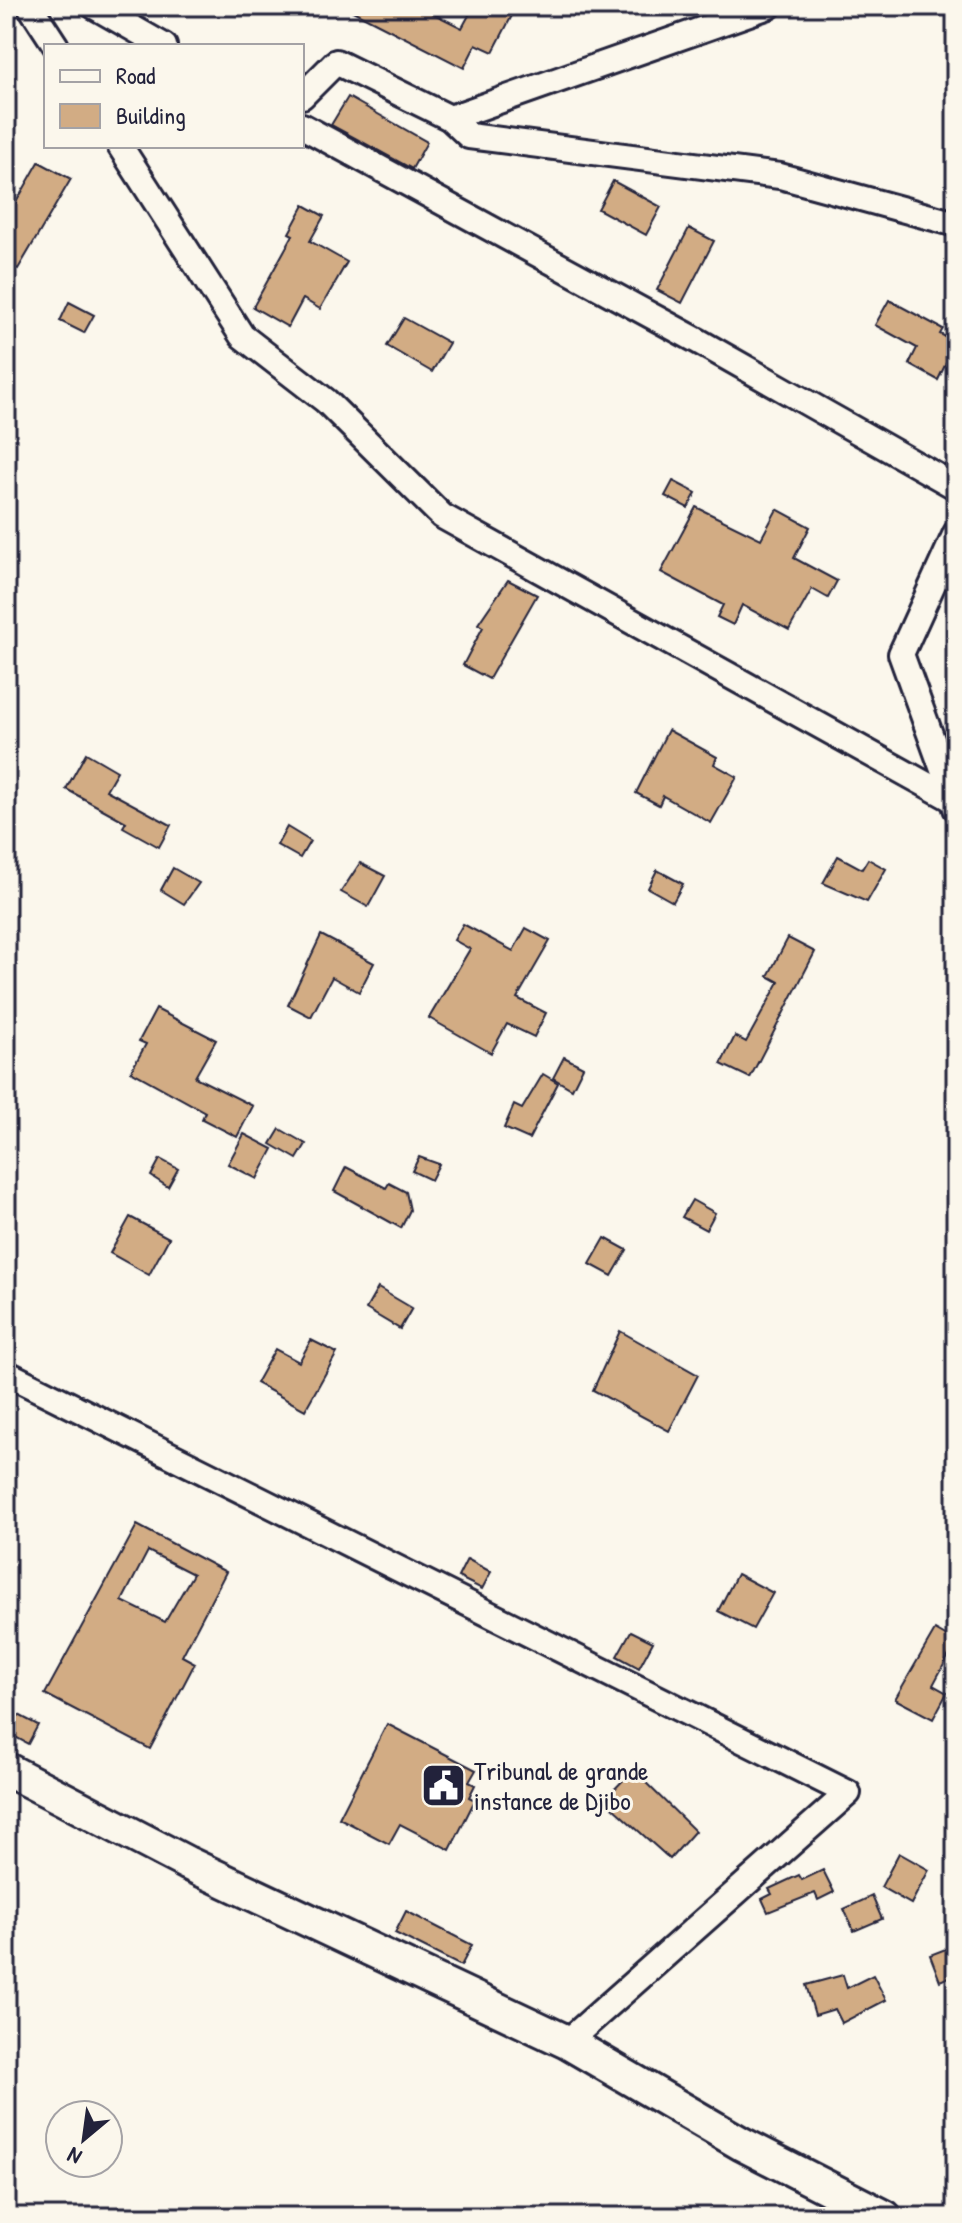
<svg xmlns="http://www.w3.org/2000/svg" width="962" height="2223" font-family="'Patrick Hand',sans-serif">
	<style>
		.building { fill: #d2ac84; stroke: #22223b; stroke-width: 2; fill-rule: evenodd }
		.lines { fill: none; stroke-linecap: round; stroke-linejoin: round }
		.minor-casing { stroke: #22223b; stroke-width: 30 }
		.secondary-casing { stroke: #22223b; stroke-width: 38 }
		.minor { stroke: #fbf7ec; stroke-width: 24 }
		.secondary { stroke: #fbf7ec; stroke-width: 32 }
		.labels { text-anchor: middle; stroke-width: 6; stroke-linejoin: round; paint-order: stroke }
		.poi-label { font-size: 26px; fill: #22223b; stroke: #fbf7ec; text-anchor: start }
	</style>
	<rect width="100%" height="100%" fill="#fbf7ec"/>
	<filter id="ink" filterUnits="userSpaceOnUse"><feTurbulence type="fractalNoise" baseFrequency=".0125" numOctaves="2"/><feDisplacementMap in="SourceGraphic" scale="16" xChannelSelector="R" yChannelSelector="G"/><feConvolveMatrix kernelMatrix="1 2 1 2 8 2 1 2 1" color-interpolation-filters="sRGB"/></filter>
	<g filter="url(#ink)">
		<g class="building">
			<path d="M 343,6 L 418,6 L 462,28 L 474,6 L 517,6 L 493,52 L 476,44 L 464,68 Z"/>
			<path d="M 348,97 L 427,142 L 412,169 L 331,125 Z"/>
			<path d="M 39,162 L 71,179 L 18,269 L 6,262 L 6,220 Z"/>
			<path d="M 613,181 L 661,207 L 646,235 L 598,209 Z"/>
			<path d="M 304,205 L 324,216 L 310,241 L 347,262 L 320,309 L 303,299 L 288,327 L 253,307 L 293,235 L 289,233 Z"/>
			<path d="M 689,228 L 714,241 L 682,303 L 657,290 Z"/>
			<path d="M 889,300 L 943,329 L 940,334 L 956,342 L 938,380 L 909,364 L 917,348 L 875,325 Z"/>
			<path d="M 69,302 L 94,315 L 84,333 L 60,321 Z"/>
			<path d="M 404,318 L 449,343 L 432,372 L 387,346 Z"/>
			<path d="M 673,481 L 696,493 L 688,508 L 665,496 Z"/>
			<path d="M 696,507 L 761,539 L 777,509 L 810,527 L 794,558 L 837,581 L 828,598 L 812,589 L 789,630 L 742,605 L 733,625 L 717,617 L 723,605 L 661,572 Z"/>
			<path d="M 508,580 L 537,595 L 489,679 L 463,665 L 483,627 L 478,624 Z"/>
			<path d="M 668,730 L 717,757 L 714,764 L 737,777 L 711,823 L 663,796 L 659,805 L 636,793 Z"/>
			<path d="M 86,753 L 117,771 L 106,790 L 171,825 L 159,847 L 123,827 L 126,822 L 66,789 Z"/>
			<path d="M 287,827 L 310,841 L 300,858 L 277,845 Z"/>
			<path d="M 838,856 L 862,869 L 868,859 L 886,869 L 867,902 L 823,883 Z"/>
			<path d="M 360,863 L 385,876 L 368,907 L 341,892 Z"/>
			<path d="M 173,868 L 199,883 L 184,904 L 161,890 Z"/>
			<path d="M 657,870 L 683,884 L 673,902 L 648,888 Z"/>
			<path d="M 463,924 L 513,951 L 526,928 L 550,941 L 517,998 L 546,1013 L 534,1037 L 507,1024 L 491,1053 L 429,1018 L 470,949 L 454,940 Z"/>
			<path d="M 321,935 L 374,963 L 359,992 L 332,977 L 311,1017 L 288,1005 Z"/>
			<path d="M 788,938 L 815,952 L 750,1078 L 721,1064 L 735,1036 L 746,1042 L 779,982 L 768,976 Z"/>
			<path d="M 156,1009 L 216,1040 L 195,1077 L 253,1106 L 237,1137 L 202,1119 L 205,1112 L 131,1071 L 146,1044 L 139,1041 Z"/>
			<path d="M 564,1057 L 583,1067 L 572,1089 L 553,1078 Z"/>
			<path d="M 543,1074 L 558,1083 L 529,1139 L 504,1128 L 514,1105 L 522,1109 Z"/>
			<path d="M 280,1129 L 306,1144 L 297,1159 L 271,1144 Z"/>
			<path d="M 244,1134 L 273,1149 L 257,1179 L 228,1164 Z"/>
			<path d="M 419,1157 L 439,1164 L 431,1180 L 412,1171 Z"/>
			<path d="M 160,1159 L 178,1169 L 168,1187 L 151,1176 Z"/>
			<path d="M 346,1167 L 386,1188 L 389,1183 L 406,1192 L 410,1210 L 401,1228 L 334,1191 Z"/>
			<path d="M 692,1200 L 715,1213 L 706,1230 L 682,1217 Z"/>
			<path d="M 130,1217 L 169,1238 L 149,1275 L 110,1253 Z"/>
			<path d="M 605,1238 L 627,1250 L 612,1276 L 590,1264 Z"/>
			<path d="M 378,1288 L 412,1308 L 400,1329 L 366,1309 Z"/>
			<path d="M 620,1331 L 698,1375 L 669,1431 L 593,1390 Z"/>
			<path d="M 311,1340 L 337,1353 L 305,1410 L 256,1383 L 275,1349 L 299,1362 Z"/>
			<path d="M 137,1525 L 226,1572 L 182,1656 L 195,1663 L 150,1749 L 45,1694 ZM 148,1551 L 193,1574 L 165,1622 L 122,1601 Z"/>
			<path d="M 467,1559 L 491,1572 L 482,1589 L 458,1577 Z"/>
			<path d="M 737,1574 L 773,1593 L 753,1629 L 718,1611 Z"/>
			<path d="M 935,1630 L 956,1642 L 933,1685 L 947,1693 L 933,1719 L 895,1699 Z"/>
			<path d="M 631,1631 L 653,1642 L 639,1668 L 617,1656 Z"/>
			<path d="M 11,1711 L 38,1725 L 28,1744 L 6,1732 Z"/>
			<path d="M 387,1724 L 476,1770 L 469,1782 L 475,1785 L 469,1797 L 475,1800 L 450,1850 L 400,1824 L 389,1844 L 339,1818 Z"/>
			<path d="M 633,1770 L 695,1831 L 670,1859 L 604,1800 Z"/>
			<path d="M 899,1853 L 929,1870 L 911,1904 L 881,1887 Z"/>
			<path d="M 823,1870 L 834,1892 L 818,1900 L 815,1893 L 768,1912 L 762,1899 L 772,1894 L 769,1889 L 799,1875 L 802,1880 Z"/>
			<path d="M 872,1896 L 882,1919 L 854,1931 L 844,1909 Z"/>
			<path d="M 406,1911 L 472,1945 L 461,1966 L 395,1933 Z"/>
			<path d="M 956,1945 L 956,1974 L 940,1981 L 930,1955 Z"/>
			<path d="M 843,1975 L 847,1988 L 873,1975 L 886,2000 L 842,2023 L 835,2009 L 815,2015 L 806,1985 Z"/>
		</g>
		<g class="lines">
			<defs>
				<g id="minor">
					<path d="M 30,6 L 56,46"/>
					<path d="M 94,6 L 164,46"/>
					<path d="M 302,96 L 336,62 L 450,118 L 469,136 L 780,176 L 956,224"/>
					<path d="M 450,118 L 769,6"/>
					<path d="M 302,126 L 698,341 L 956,487"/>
					<path d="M 120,146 L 242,336 L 326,401 L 442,516 L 954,800 L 956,808"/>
					<path d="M 954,800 L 901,654 L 956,533"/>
					<path d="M 6,1373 L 848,1793 L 567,2042"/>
				</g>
				<path id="secondary" d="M 6,1769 L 187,1863 L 567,2042 L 742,2144 L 885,2217"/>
			</defs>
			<use href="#minor" class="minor-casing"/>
			<use href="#secondary" class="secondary-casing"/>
			<use href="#minor" class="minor"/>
			<use href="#secondary" class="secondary"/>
		</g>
	</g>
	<defs>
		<symbol id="civic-square" viewBox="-11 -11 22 22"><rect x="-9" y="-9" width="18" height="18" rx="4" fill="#22223b" stroke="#fbf7ec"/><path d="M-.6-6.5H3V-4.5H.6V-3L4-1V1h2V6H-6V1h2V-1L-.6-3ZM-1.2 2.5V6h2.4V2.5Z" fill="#fff"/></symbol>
	</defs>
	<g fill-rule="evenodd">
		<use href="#civic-square" x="418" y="1760" width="51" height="51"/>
	</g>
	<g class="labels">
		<g class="poi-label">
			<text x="474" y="1780">Tribunal de grande<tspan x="474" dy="30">instance de Djibo</tspan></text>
		</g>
	</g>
	<rect width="962" height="2223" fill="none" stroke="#fbf7ec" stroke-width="32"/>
	<rect x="16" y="16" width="930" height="2191" fill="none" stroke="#22223b" stroke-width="3" filter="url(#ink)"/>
	<rect x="44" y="44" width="260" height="104" fill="#fbf7ec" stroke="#a4a2a5" stroke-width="2"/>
	<rect x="60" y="70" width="40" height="12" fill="#fbf7ec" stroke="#a4a2a5" stroke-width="2"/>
	<text x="116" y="84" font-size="24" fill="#22223b">Road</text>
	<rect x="60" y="104" width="40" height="24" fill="#d2ac84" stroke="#a4a2a5" stroke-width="2"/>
	<text x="116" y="124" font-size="24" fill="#22223b">Building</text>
	<g transform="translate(84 2139) rotate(209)"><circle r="38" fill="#fbf7ec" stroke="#a4a2a5" stroke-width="2"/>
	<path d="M0-6L14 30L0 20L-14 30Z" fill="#22223b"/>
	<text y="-12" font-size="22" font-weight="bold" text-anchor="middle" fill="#22223b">N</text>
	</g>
</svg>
